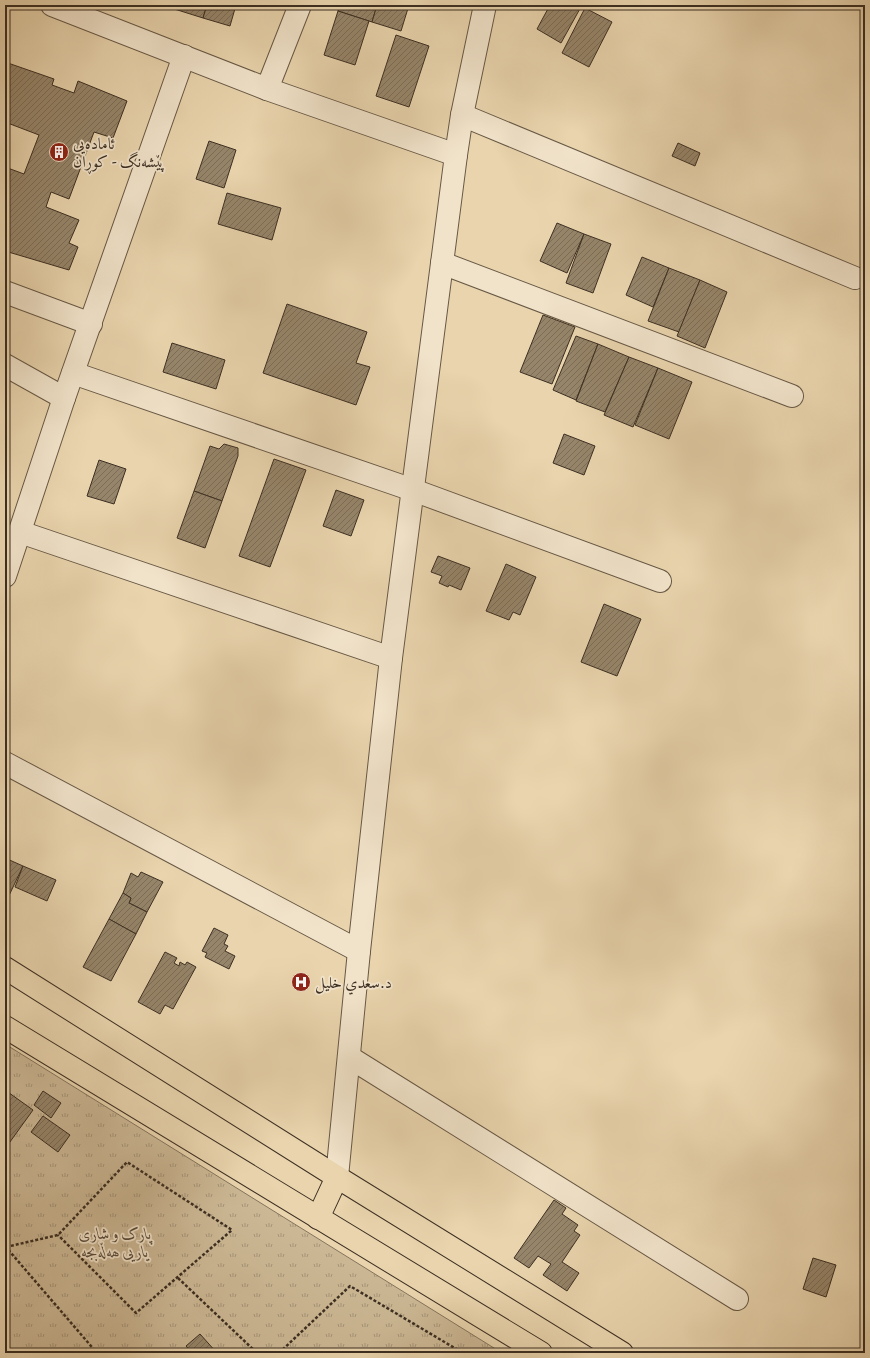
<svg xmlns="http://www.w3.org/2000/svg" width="870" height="1358" font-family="Alegreya,Amiri,serif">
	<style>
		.park { fill: url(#park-tufts); stroke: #84745c }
		.building { fill: url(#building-hatch); stroke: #3c2f22 }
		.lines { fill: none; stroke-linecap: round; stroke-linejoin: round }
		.minor-casing { stroke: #675845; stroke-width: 24 }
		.major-casing { stroke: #3c2f22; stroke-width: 24 }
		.path { stroke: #3c2f22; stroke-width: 2.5; stroke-dasharray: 3 2; stroke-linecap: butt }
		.minor { stroke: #f1e3ca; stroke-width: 22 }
		.major { stroke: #e9d4ad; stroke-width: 22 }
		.labels { text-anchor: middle; stroke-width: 3.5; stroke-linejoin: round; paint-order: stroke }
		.poi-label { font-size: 16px; fill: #3c2f22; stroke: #f1e3ca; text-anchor: start }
		.park-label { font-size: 16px; font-style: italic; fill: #594a39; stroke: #f1e3ca }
	</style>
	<defs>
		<pattern id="park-tufts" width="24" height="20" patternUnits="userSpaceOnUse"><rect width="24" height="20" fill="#ccb895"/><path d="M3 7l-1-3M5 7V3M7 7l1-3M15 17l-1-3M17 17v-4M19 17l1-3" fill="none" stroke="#a79679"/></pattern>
		<pattern id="building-hatch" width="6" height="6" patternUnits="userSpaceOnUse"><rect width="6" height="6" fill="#96856a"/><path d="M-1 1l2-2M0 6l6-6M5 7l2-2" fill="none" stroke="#7c6d57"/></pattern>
	</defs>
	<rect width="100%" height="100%" fill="#e9d4ad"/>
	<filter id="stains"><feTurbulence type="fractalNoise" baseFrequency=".005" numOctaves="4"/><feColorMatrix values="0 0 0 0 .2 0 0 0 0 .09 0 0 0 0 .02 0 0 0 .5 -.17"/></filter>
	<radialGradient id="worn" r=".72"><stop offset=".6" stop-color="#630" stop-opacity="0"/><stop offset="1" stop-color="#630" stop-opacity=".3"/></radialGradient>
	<path class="park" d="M 5,1044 L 502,1353 L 5,1353 Z"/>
	<g class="building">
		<path d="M 168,5 L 207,5 L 203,18 L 168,7 Z"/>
		<path d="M 207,5 L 236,5 L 230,26 L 203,18 Z"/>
		<path d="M 339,5 L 377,5 L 372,22 L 338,11 Z"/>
		<path d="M 377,5 L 409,5 L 401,31 L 372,22 Z"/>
		<path d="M 550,5 L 582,5 L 561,43 L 537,29 Z"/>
		<path d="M 585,8 L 612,22 L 589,67 L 562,53 Z"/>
		<path d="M 338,11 L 369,21 L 355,65 L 324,55 Z"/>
		<path d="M 396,35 L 429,46 L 409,107 L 376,96 Z"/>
		<path d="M 5,62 L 54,79 L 52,85 L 74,93 L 78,81 L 127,101 L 113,138 L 94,132 L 69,199 L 51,192 L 46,207 L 79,220 L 69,243 L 78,247 L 69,270 L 5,251 L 5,219 L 6,216 L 5,215 L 5,167 L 24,174 L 39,135 L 5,122 Z"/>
		<path d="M 209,141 L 236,150 L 224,188 L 196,179 Z"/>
		<path d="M 678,143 L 700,153 L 695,166 L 672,156 Z"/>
		<path d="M 227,193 L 281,208 L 272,240 L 218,224 Z"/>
		<path d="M 557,223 L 584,234 L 567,273 L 540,261 Z"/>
		<path d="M 584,234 L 611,244 L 593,293 L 566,283 Z"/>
		<path d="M 642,257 L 669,268 L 653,307 L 626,295 Z"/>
		<path d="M 669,268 L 700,280 L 679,332 L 648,321 Z"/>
		<path d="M 700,280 L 727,292 L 705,348 L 677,336 Z"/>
		<path d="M 287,304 L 367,332 L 356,363 L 370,367 L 356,405 L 263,373 Z"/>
		<path d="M 543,315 L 575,327 L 552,384 L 520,372 Z"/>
		<path d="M 576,336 L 598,344 L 576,400 L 553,390 Z"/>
		<path d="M 172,343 L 225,360 L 216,389 L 163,372 Z"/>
		<path d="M 598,344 L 629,357 L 605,412 L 576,401 Z"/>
		<path d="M 629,357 L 658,368 L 633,427 L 604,415 Z"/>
		<path d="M 658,368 L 692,382 L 669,439 L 635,425 Z"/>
		<path d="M 564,434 L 595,446 L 584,475 L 553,463 Z"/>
		<path d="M 224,444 L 238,448 L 238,456 L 222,501 L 194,491 L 210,446 L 219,449 Z"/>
		<path d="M 274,459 L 306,470 L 270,567 L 239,556 Z"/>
		<path d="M 99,460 L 126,469 L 114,504 L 87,496 Z"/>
		<path d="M 336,490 L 364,500 L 351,536 L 323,526 Z"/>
		<path d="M 194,491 L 222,501 L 205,548 L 177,538 Z"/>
		<path d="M 438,556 L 470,568 L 461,590 L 449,585 L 448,587 L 439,583 L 442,576 L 431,572 Z"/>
		<path d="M 506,564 L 536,577 L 520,615 L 513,612 L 509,620 L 486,611 Z"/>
		<path d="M 604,604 L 641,619 L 617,676 L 581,662 Z"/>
		<path d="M 5,858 L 23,866 L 5,904 Z"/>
		<path d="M 23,866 L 56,880 L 47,901 L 15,887 Z"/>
		<path d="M 141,872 L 163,882 L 147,912 L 129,903 L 131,898 L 123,893 L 131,873 L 138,877 Z"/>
		<path d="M 123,893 L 131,898 L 129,903 L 147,912 L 136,934 L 109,919 Z"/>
		<path d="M 109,919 L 136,934 L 111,981 L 83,967 Z"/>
		<path d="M 214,928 L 228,935 L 224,944 L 228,946 L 225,951 L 235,956 L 229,969 L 205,957 L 207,953 L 202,951 Z"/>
		<path d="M 165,952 L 177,958 L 174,963 L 179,966 L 180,962 L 185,965 L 187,962 L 196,967 L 173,1009 L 165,1005 L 160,1014 L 138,1002 Z"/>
		<path d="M 5,1090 L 33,1110 L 7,1146 L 5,1144 Z"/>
		<path d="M 43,1091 L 61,1103 L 51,1118 L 34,1105 Z"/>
		<path d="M 43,1116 L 70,1135 L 58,1152 L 31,1132 Z"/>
		<path d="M 554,1200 L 566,1208 L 562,1214 L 578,1225 L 574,1231 L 580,1235 L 562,1262 L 579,1273 L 567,1291 L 543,1275 L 551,1264 L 538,1256 L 529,1268 L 514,1258 Z"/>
		<path d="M 813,1258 L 836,1265 L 826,1297 L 803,1289 Z"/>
		<path d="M 200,1334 L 217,1353 L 192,1353 L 186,1346 Z"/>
	</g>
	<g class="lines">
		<defs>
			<g id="minor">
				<path d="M 52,5 L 267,89 L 456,155"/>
				<path d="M 267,89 L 300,5"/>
				<path d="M 462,115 L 855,278"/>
				<path d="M 442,263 L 792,396"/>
				<path d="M 5,292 L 91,324"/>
				<path d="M 5,365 L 64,398"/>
				<path d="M 73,373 L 413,490 L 660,581"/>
				<path d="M 20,532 L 391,658"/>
				<path d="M 5,576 L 64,398 L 184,56"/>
				<path d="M 5,763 L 359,951"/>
				<path d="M 349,1057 L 737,1299"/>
				<path d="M 337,1177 L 359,951 L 391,658 L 456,155 L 462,115 L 485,5"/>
			</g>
			<g id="major">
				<path d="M 5,968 L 337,1177 L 622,1353"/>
				<path d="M 5,1027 L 541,1353"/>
				<path d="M 318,1218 L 337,1177"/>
			</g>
		</defs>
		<use href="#minor" class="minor-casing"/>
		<use href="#major" class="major-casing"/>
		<g class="path">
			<path d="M 5,1246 L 97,1353"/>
			<path d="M 6,1247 L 58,1235 L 127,1162 L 232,1230 L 136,1313 L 58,1235"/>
			<path d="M 178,1278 L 257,1353"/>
			<path d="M 279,1353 L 350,1286 L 463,1353"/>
		</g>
		<use href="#minor" class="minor"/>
		<use href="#major" class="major"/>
	</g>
	<defs>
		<symbol id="building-disc" viewBox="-11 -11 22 22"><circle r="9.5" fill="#8f2418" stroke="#f1e3ca"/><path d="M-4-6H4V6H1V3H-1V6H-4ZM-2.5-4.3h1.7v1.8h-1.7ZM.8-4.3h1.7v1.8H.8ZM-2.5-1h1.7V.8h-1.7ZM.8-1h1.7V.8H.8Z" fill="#fff"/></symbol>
		<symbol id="hospital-disc" viewBox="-11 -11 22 22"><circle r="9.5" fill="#8f2418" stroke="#f1e3ca"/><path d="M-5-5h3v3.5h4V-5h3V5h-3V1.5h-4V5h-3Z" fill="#fff"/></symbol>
	</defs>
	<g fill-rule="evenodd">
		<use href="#building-disc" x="48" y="141" width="22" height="22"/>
		<use href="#hospital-disc" x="290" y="971" width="22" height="22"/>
	</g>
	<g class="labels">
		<g class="poi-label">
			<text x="73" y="149">ئامادەیی<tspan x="73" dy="18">پێشەنگ - کوڕان</tspan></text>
			<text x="315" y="988">د.سعدي خليل</text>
		</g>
		<g class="park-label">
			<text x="115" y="1239">پارک و شاری<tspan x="115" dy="18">یاریی ھەڵەبجە</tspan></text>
		</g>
	</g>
	<rect width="870" height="1358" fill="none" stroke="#e9d4ad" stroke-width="20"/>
	<rect x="6" y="6" width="858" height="1346" fill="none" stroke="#3c2f22" stroke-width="2"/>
	<rect x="10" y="10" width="850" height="1338" fill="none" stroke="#3c2f22"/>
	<rect width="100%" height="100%" filter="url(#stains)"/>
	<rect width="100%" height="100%" fill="url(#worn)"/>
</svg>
